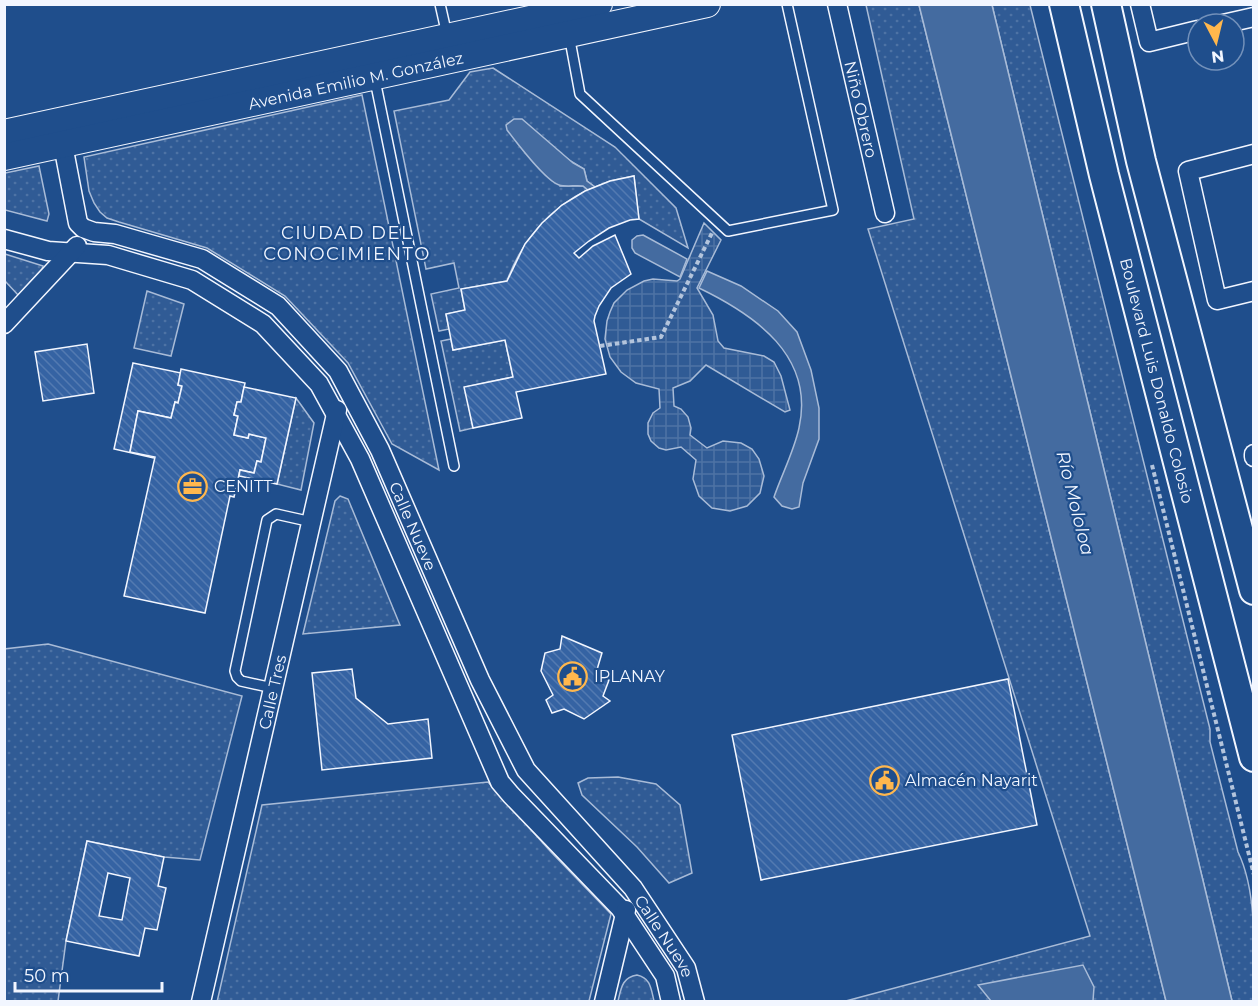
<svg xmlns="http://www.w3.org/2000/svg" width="1258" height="1006" font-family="Montserrat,sans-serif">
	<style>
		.grass { fill: url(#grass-dots); stroke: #a8bbd7; stroke-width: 1.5 }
		.plaza { fill: url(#plaza-grid); stroke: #a8bbd7; stroke-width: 1.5 }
		.water { fill: #446ba0; stroke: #a8bbd7; stroke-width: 1.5 }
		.building { fill: url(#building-back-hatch); stroke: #f2f6ff; stroke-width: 1.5; fill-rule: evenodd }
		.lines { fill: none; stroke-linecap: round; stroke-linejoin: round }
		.lane-casing { stroke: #f2f6ff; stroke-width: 12 }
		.street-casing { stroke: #f2f6ff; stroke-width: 21 }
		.secondary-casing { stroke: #f2f6ff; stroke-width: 28 }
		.primary-casing { stroke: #f2f6ff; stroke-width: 32 }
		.path { stroke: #b3c4dc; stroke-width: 4; stroke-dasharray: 4.5 3; stroke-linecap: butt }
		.lane { stroke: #1f4e8c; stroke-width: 9 }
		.street { stroke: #1f4e8c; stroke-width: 18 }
		.secondary { stroke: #1f4e8c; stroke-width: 26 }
		.primary { stroke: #1f4e8c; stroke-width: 28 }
		.labels { text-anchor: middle; stroke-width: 4.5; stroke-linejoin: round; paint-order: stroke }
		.street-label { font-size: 16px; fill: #f2f6ff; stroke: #1f4e8c }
		.poi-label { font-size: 16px; fill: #f2f6ff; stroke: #1f4e8c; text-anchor: start }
		.neighbourhood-label { font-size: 18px; letter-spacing: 1.5px; fill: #f2f6ff; stroke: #1f4e8c }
		.water-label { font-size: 18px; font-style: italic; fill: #f2f6ff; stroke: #1f4e8c }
	</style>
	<defs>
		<pattern id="grass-dots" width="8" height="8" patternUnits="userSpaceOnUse" patternTransform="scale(1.5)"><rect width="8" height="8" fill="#305b95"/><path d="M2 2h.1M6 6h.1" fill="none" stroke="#4e73a5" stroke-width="1.8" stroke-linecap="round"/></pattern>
		<pattern id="plaza-grid" width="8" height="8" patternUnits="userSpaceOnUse" patternTransform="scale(1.5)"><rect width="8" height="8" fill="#305b95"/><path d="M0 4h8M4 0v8" fill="none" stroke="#4e73a5"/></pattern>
		<pattern id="building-back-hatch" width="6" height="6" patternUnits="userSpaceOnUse" patternTransform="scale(1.5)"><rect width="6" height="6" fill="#3563a3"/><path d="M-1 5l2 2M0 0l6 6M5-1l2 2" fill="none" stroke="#537ab1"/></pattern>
	</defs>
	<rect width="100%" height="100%" fill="#1f4e8c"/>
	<g class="grass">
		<path d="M 866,5 L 919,5 L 1166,1001 L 842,1002 L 1090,936 L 868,229 L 914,219 Z"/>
		<path d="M 992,5 L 1030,5 L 1210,729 L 1210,742 L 1238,852 C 1258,893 1254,955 1253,1001 L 1232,1001 Z"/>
		<path d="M 493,68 L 615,147 L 676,208 L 688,248 L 639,219 L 634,176 L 610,181 L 595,187 L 587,181 L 584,169 L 564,157 L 560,186 L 583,186 L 588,190 C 550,207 521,242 507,281 L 461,289 L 465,310 L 446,314 L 449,329 L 439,331 L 431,294 L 459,288 L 454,263 L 426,269 L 394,111 L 449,100 L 470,72 Z"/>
		<path d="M 362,95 L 439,470 L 392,444 L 348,363 L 285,296 L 207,248 L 119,222 L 107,218 L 100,212 L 94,203 L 89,191 L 84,157 Z"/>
		<path d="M 39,166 L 49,214 L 47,221 L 5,210 L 5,173 Z"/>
		<path d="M 5,254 L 43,266 L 42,269 L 18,295 L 5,281 Z"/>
		<path d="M 147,291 L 184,304 L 171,356 L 134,348 Z"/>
		<path d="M 451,339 L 453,350 L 505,340 L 513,377 L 465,387 L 473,428 L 460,431 L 441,341 Z"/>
		<path d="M 296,398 L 314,423 L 301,490 L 277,484 Z"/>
		<path d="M 340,496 L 348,499 L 400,625 L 303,634 L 335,501 Z"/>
		<path d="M 48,644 L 242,696 L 200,860 L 164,857 L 87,841 L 66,941 L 58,1001 L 5,1001 L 4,649 Z"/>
		<path d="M 618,777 L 656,784 L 680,805 L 692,873 L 669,883 L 637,847 L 582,795 L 578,783 L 588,778 Z"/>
		<path d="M 488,782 L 551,852 L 611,914 L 589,1001 L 217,1002 L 262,805 Z"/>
		<path d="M 637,975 C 651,978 651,989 654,1001 L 618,1001 C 621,989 622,977 637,975 Z"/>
	</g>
	<path class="plaza" d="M 704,223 L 721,240 L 697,288 L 713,315 L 718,341 L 724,348 L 764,356 L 774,362 L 781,376 L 790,410 L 785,412 L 706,365 L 690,381 L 673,388 L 674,406 L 681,409 L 688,417 L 691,428 L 690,435 L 707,448 L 723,441 L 741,443 L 752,449 L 759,459 L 764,476 L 760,493 L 747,506 L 730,511 L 712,508 L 699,496 L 693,479 L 696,460 L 681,447 L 666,450 L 659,448 L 651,441 L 648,434 L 648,423 L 653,413 L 660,408 L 659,389 L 636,383 L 621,372 L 610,357 L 605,339 L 607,321 L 610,312 L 614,303 L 627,290 L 644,281 L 653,279 L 677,281 L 680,279 Z"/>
	<g class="water">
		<path d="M 919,5 L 992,5 L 1232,1001 L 1166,1001 Z"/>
		<path d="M 514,119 L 522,119 L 573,163 L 584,169 L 587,181 L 595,187 L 588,190 L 583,186 C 576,185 566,187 559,185 C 546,181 516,142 507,130 L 506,125 Z"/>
		<path d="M 643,235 L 687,259 L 680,277 L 635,253 L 632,248 L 632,240 L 637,236 Z"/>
		<path d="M 707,271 L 741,286 L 778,311 L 797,332 L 811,370 L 819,408 L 819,439 L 803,483 L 799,507 L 792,509 L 782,506 L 774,497 C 782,474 794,451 799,428 C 815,356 755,315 699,288 Z"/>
		<path d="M 1083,965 L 1094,987 L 1093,1001 L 991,1001 L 978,985 Z"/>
	</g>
	<g class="building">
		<path d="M 634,176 L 639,219 L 630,220 L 609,228 L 589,241 L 574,253 L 579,258 L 593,246 L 615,235 L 631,274 L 611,288 L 599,306 L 595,316 L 594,321 L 606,374 L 516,392 L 522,418 L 473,428 L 464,387 L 513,377 L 505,340 L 453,350 L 446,314 L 465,310 L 461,289 L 507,281 L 525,244 L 542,223 L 562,205 L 585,191 L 610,181 Z"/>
		<path d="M 87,344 L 94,393 L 43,401 L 35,352 Z"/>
		<path d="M 133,363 L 181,373 L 178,385 L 182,386 L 178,403 L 175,402 L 171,418 L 138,411 L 130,452 L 154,458 L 114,449 Z"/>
		<path d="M 181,369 L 245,383 L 241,402 L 237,402 L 234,415 L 238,416 L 234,435 L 248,438 L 249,434 L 266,438 L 261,462 L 257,461 L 254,473 L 240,470 L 234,497 L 230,496 L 205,613 L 124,596 L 155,457 L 130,452 L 138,411 L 171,418 L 175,402 L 178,403 L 182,386 L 178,385 Z"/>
		<path d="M 244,387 L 296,398 L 277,484 L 239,476 L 240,470 L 254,473 L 257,461 L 261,462 L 266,438 L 249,434 L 248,438 L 234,435 L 238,416 L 234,415 L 237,402 L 241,402 Z"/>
		<path d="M 562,636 L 602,653 L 596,673 L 609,680 L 603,696 L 610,701 L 584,719 L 564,709 L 552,713 L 546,700 L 553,695 L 541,671 L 545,653 L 560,649 Z"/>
		<path d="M 352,669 L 356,698 L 388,724 L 428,719 L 432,758 L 322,770 L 312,673 Z"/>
		<path d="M 1008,679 L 1037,825 L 761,880 L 732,735 Z"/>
		<path d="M 87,841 L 164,857 L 158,886 L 166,888 L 157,930 L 145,928 L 139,956 L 66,941 ZM 108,873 L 130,878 L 122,920 L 99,916 Z"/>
	</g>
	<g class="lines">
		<defs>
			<g id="lane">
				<path d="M 440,4 L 447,35"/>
				<path d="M 569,35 L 580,94 L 728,231 L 833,210 L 787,4"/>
				<path d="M 372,78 L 377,90 L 454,466"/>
				<path d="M 273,688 L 241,681 L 237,677 L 235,671 L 267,520 L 276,514 L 312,522"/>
			</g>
			<g id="street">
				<path id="s1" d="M 837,4 L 885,213"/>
				<path d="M 1140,4 L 1149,42 L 1198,30"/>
				<path d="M 1223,24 L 1254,17"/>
				<path id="s2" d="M 63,145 L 78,223 L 83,228 L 94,232 L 115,234 L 202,259 L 278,306 L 338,371 L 380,450 L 480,680 L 526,770 L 633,888 L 686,968 L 695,1002"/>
				<path d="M 1254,154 L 1188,171 L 1217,300 L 1254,291"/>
				<path d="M 4,239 L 48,251 L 108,255 L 192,280 L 263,324 L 319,384 L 360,459 L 500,782 L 511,795 L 620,908 L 665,976 L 671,1002"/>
				<path d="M 4,324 L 77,246"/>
				<path d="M 1254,454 L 1254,457"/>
				<path id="s3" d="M 201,1002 L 337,410"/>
				<path d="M 604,1002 L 626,910"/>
			</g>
			<g id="secondary">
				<path d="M 4,133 L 599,4"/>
				<path id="s4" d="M 4,157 L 707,4"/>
			</g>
			<g id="primary">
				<path id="s5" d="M 1064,4 L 1104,175 L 1254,757"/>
				<path d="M 1106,4 L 1141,161 L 1254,590"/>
			</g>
		</defs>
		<use href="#lane" class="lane-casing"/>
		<use href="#street" class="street-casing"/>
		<use href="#secondary" class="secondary-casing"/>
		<use href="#primary" class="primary-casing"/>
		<g class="path">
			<path d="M 600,346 L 661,337 L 712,233"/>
			<path d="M 1152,465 L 1254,875"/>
		</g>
		<use href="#lane" class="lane"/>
		<use href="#street" class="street"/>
		<use href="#secondary" class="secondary"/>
		<use href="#primary" class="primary"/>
	</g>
	<defs>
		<symbol id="office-ring" viewBox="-11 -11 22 22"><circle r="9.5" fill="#1f4e8c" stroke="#ffb74d" stroke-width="1.5"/><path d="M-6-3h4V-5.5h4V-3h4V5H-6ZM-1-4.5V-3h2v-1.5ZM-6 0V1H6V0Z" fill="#ffb74d"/></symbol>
		<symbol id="civic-ring" viewBox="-11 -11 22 22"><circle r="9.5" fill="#1f4e8c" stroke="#ffb74d" stroke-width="1.5"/><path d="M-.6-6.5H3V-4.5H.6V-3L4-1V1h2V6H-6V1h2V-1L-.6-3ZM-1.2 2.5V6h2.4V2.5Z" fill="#ffb74d"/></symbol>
	</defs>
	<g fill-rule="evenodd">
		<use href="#office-ring" x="176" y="470" width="33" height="33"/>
		<use href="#civic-ring" x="556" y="660" width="33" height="33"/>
		<use href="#civic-ring" x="868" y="764" width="33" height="33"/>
	</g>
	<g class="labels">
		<g class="street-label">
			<text dy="6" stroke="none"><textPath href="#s4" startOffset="360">Avenida Emilio M. González</textPath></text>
			<text dy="6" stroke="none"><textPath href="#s1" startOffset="108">Niño Obrero</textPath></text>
			<text dy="6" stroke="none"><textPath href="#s5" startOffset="388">Boulevard Luis Donaldo Colosio</textPath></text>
			<text dy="6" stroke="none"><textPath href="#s2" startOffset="560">Calle Nueve</textPath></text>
			<text dy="6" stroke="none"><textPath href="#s3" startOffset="318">Calle Tres</textPath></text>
			<text dy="6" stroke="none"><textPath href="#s2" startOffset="1046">Calle Nueve</textPath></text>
		</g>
		<g class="poi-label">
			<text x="214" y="492">CENITT</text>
			<text x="594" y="682">IPLANAY</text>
			<text x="905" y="786">Almacén Nayarit</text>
		</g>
		<g class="neighbourhood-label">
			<text x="347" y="239">CIUDAD DEL<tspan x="347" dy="21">CONOCIMIENTO</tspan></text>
		</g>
		<g class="water-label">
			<text transform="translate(1075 503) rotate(76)" y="6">Río Mololoa</text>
		</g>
	</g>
	<rect width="1258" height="1006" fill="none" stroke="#f2f6ff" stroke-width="12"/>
	<g transform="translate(1216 42) rotate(173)"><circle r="28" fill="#1f4e8c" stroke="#7391ba" stroke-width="1.5"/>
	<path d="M0-4.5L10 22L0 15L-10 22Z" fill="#ffb74d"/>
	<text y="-9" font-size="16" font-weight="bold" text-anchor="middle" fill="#f2f6ff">N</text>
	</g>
	<path d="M15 982v9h147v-9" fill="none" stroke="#f2f6ff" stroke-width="3"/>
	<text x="24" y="982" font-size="18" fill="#f2f6ff" stroke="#1f4e8c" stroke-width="4.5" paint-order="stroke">50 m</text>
</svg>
